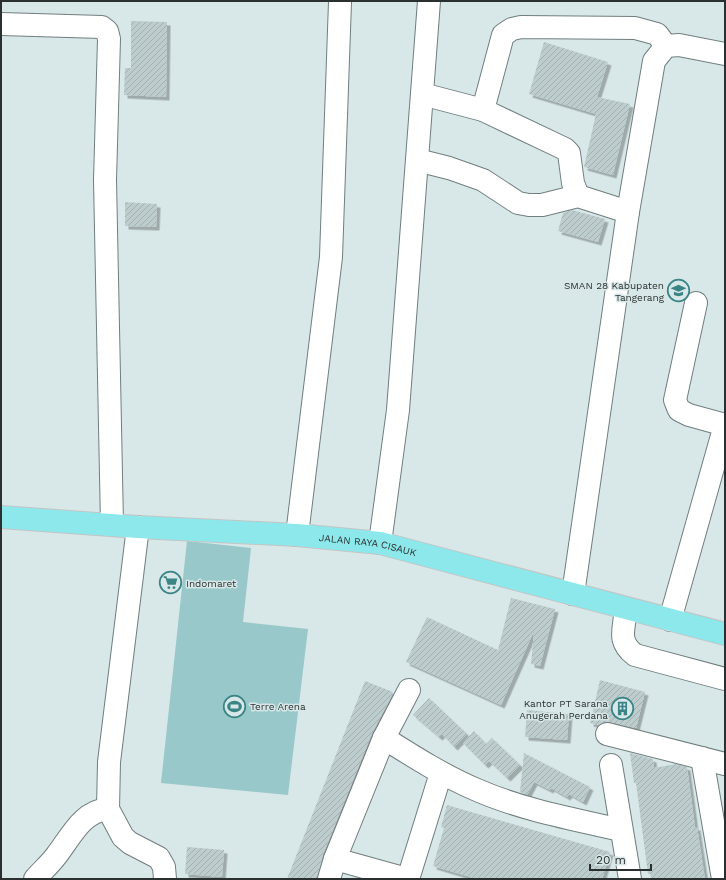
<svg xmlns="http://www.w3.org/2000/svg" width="726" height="880" font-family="'Work Sans',sans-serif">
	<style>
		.green { fill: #98c8c9 }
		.building { fill: url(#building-hatch); filter: url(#shadow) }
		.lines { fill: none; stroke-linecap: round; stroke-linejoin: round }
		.minor-casing { stroke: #707e7e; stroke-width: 24 }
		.major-casing { stroke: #c3c5c5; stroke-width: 24 }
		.minor { stroke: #fff; stroke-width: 22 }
		.major { stroke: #8de8eb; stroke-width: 22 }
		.labels { text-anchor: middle; stroke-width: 3; stroke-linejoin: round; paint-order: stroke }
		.poi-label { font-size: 10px; fill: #2a3030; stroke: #d8e7e8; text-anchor: end }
		.street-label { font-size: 10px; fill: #2a3030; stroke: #d8e7e8 }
	</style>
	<defs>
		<pattern id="building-hatch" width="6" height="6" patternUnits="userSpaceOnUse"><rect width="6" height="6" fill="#bdcdcd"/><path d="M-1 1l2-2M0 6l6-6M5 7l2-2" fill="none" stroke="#a3b0b0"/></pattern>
		<filter id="shadow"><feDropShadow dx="3.5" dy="3.5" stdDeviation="0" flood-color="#0004"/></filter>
	</defs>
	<rect width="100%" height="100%" fill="#d8e7e8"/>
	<path class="green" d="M 187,541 L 251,548 L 243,622 L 308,629 L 288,795 L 161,783 Z"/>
	<g class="building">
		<path d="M 131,21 L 167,22 L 166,97 L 124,95 L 125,68 L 131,68 Z"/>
		<path d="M 544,42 L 608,62 L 597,97 L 630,104 L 613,175 L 584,167 L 596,114 L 529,94 Z"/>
		<path d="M 125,202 L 157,204 L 156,227 L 125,226 Z"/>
		<path d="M 572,210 L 605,219 L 598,242 L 558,231 L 563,213 Z"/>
		<path d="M 511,598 L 555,609 L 540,666 L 531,664 L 534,631 L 501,705 L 406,662 L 427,617 L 498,650 Z"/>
		<path d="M 600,680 L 645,692 L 636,728 L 610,722 L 604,722 L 598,725 L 590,723 Z"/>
		<path d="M 365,681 L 393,692 L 390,699 L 372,733 L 323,854 L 317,879 L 287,879 Z"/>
		<path d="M 429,698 L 467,734 L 454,747 L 442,734 L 439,737 L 413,715 Z"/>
		<path d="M 527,710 L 569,714 L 567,740 L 525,737 Z"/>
		<path d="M 474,731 L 486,744 L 492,738 L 520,765 L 507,778 L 489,761 L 485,765 L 463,743 Z"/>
		<path d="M 524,753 L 590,787 L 583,802 L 569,794 L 567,797 L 551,788 L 550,790 L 534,782 L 527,795 L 520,792 Z"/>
		<path d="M 630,753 L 653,759 L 654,768 L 676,764 L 687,767 L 695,827 L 697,827 L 705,879 L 651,879 L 650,874 L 648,874 L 636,783 L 634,783 Z"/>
		<path d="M 447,805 L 610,852 L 602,879 L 477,879 L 433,866 L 444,828 L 441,827 Z"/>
		<path d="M 187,847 L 224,850 L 222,877 L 185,874 Z"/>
	</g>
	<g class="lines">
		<defs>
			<g id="minor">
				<path d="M 1,24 L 102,27 L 107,31 L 109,39 L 105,180 L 112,524"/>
				<path d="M 422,94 L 483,110 L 565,149 L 569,153 L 573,183 L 578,196"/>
				<path d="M 483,110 L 503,35 L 512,29 L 521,27 L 635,28 L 657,34 L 666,46"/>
				<path d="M 417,160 L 449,168 L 483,180 L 518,203 L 529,205 L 542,205 L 578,196 L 628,212"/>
				<path d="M 138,527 L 109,762 L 108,809 L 123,837 L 130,843 L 159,858 L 164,867 L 165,879"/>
				<path d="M 297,535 L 331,257 L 340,2"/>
				<path d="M 380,543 L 398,410 L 429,1"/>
				<path d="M 573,594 L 628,212 L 654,61 L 666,46 L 679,45 L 725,54"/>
				<path d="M 626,609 C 624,630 617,641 635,655 L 725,679"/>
				<path d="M 670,620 L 725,425 L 689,415 L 679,410 L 675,400 L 696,303"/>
				<path d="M 607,734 L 725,764"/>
				<path d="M 384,738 C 414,757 444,776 477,790 C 523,810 573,819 621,830"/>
				<path d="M 702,758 L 723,879"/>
				<path d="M 611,765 L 630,879"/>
				<path d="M 335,859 L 407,879"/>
				<path d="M 35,879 C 42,871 50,864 56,856 C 71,837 82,811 108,809"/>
				<path d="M 329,879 L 335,859 L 384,738 L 409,690"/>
				<path d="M 408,879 L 441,773"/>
			</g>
			<g id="major">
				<path id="s1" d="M 1,517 L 138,527 L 297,535 L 380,543 L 725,634"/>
			</g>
		</defs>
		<use href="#minor" class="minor-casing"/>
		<use href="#major" class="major-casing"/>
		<use href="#minor" class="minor"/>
		<use href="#major" class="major"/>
	</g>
	<defs>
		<symbol id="school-ring" viewBox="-11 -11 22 22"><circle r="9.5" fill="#d8e7e8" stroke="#3b8486" stroke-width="1.5"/><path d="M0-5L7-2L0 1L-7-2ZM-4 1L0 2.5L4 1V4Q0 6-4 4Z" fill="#3b8486"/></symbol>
		<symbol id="supermarket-ring" viewBox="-11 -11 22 22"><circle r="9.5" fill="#d8e7e8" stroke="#3b8486" stroke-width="1.5"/><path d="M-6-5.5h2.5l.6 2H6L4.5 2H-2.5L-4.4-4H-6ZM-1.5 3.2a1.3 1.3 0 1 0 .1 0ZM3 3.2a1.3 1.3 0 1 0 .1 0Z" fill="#3b8486"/></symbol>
		<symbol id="stadium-ring" viewBox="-11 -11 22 22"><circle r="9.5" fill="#d8e7e8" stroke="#3b8486" stroke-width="1.5"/><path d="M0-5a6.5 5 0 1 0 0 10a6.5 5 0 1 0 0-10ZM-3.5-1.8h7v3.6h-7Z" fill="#3b8486"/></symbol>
		<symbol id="building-ring" viewBox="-11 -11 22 22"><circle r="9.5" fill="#d8e7e8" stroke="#3b8486" stroke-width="1.5"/><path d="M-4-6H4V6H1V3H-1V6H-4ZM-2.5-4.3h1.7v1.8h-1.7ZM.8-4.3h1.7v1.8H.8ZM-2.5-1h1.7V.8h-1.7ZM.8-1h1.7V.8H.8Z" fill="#3b8486"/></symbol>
	</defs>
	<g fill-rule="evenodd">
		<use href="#school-ring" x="666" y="278" width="25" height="25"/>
		<use href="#supermarket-ring" x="158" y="570" width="25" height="25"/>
		<use href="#stadium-ring" x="222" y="694" width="25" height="25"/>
		<use href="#building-ring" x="610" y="696" width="25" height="25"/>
	</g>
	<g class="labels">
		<g class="poi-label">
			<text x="664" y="289">SMAN 28 Kabupaten<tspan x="664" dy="12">Tangerang</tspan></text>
			<text x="186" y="587" text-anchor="start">Indomaret</text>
			<text x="608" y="707">Kantor PT Sarana<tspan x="608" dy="12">Anugerah Perdana</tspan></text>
			<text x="250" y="710" text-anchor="start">Terre Arena</text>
		</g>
		<g class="street-label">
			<text dy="4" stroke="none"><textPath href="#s1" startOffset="368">JALAN RAYA CISAUK</textPath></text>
		</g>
	</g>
	<rect width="726" height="880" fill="none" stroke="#2a3030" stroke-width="4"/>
	<path d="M590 864v6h61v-6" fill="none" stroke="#2a3030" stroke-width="2"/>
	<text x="596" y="864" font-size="12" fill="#2a3030" stroke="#d8e7e8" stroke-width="3" paint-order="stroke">20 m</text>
</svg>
